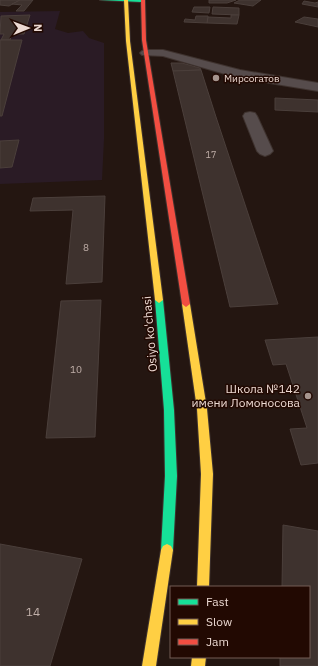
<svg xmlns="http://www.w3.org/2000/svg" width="318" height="666" font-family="'IBM Plex Sans',sans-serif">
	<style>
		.medical { fill: #2a1b25 }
		.building { fill: #3e322e; stroke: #4b3f3b }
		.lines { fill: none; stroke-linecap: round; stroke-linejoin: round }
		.street-casing { stroke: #3e322e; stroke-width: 2 }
		.fast-casing { stroke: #3e322e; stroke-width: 2 }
		.slow-casing { stroke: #3e322e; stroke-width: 2 }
		.jam-casing { stroke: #3e322e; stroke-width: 2 }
		.street { fill: #564c4c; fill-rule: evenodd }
		.fast { fill: #16e098; fill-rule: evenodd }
		.slow { fill: #ffcf43; fill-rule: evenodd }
		.jam { fill: #f24e42; fill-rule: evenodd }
		.poi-dot { fill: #a6958e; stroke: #220902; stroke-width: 1.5 }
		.labels { text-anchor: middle; stroke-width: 3; stroke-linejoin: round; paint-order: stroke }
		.far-number-label { font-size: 9px; fill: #c0afa9 }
		.far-poi-label { font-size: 10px; fill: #ecd9d2; stroke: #220902; text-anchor: start }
		.number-label { font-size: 10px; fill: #c0afa9 }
		.street-label { font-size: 12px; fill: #ecd9d2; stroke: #220902 }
		.poi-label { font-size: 12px; fill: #ecd9d2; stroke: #220902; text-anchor: end }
		.near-number-label { font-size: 12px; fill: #c0afa9 }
	</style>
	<rect width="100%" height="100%" fill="#241611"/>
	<path class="medical" d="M 60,11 L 55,29 L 68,33 L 83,31 L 89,38 L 104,43 L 104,139 L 102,180 L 0,184 L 0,12 Z"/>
	<g class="building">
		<path d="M 0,0 L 20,0 L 9,6 L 0,5 Z"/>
		<path d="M 20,0 L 33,0 L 24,11 L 16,11 L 22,5 L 12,4 Z"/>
		<path d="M 209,0 L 236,0 L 227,3 L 209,3 Z"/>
		<path d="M 240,0 L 261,0 L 253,6 L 234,3 Z"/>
		<path d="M 304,1 L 315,3 L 318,2 L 318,7 L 302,4 Z"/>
		<path d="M 194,7 L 210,7 L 209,13 L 192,12 Z"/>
		<path d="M 213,7 L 239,8 L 239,15 L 212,14 Z"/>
		<path d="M 30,15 L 24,34 L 12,34 L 10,40 L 1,40 L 4,34 L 0,34 L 1,16 Z"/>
		<path d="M 231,15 L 239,15 L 237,24 L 207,23 L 208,17 L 231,18 Z"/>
		<path d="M 196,16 L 208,16 L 207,23 L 184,22 L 185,19 L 195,20 Z"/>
		<path d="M 304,17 L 318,19 L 318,27 L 295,22 Z"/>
		<path d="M 0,40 L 22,40 L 2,116 L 0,116 Z"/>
		<path d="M 171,63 L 182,63 L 200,68 L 201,70 L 173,71 Z"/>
		<path d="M 201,70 L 216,117 L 278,304 L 230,307 L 173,71 Z"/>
		<path d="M 275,98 L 318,100 L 318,112 L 275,110 Z"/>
		<path d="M 19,140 L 12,167 L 0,168 L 0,141 Z"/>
		<path d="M 105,196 L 102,282 L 66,284 L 73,210 L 30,211 L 33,198 Z"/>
		<path d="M 101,300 L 95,437 L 46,438 L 61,301 Z"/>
		<path d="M 318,337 L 318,463 L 301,465 L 290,429 L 307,428 L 286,364 L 273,365 L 265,340 Z"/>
		<path d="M 283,525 L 318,531 L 318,666 L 280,666 L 280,657 L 309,657 L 309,587 L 282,587 Z"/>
		<path d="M 0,544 L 82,559 L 50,666 L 0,666 Z"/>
	</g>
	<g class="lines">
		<defs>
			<g id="street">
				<path d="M 146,50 L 163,50 L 240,70 L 318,83 L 318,91 L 239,78 L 163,56 L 142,55 L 140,53 L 142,51 Z"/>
				<path d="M 250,112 L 255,113 L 257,116 L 273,151 L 270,154 L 265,156 L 260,154 L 257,151 L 243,116 L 245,113 Z"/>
			</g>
			<g id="fast">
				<path d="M 100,0 L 142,0 L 143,1 L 141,2 Z"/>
				<path d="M 159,297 L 163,300 L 174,410 L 177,476 L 173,550 L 171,554 L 167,556 L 163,554 L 161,550 L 165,476 L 164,410 L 155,300 Z"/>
			</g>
			<g id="slow">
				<path d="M 124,0 L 128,0 L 130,41 L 163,300 L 159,303 L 155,300 L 126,41 Z"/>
				<path d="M 186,301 L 190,304 L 207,409 L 213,474 L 209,587 L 197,587 L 201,474 L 197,409 L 182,304 Z"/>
				<path d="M 167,544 L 171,546 L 173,550 L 156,666 L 142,666 L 161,550 L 163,546 Z"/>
				<path d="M 192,657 L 206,657 L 205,666 L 191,666 Z"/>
			</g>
			<path id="jam" d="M 141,0 L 145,0 L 146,40 L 190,304 L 186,307 L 182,304 L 142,40 Z"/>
		</defs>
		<use href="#street" class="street-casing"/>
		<use href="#fast" class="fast-casing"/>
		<use href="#slow" class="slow-casing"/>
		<use href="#jam" class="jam-casing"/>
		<use href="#street" class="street"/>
		<use href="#fast" class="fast"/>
		<use href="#slow" class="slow"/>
		<use href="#jam" class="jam"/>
	</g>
	<g class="poi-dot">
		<circle cx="216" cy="78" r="4"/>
		<circle cx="308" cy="396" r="4"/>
	</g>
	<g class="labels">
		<g class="far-number-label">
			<text x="211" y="158">17</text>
		</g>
		<g class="far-poi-label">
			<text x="224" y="82">Мирсогатов</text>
		</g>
		<g class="number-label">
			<text x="86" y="251">8</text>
			<text x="76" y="373">10</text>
		</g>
		<g class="street-label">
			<text transform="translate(150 334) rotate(-95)" y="4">Osiyo ko'chasi</text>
		</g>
		<g class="poi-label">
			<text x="300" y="393">Школа №142<tspan x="300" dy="14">имени Ломоносова</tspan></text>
		</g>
		<g class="near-number-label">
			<text x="33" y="616">14</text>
		</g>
	</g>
	<rect x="170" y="586" width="140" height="72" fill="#220902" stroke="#735c55"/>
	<rect x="178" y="599" width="20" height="6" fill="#16e098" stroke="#735c55"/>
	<text x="206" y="606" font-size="12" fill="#ecd9d2">Fast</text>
	<rect x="178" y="619" width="20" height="6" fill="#ffcf43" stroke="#735c55"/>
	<text x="206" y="626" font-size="12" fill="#ecd9d2">Slow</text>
	<rect x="178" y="639" width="20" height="6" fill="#f24e42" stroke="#735c55"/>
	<text x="206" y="646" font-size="12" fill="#ecd9d2">Jam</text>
	<g transform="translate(28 28) rotate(89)" stroke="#220902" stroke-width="3" paint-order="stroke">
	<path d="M0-3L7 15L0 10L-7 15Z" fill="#ecd9d2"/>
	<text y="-6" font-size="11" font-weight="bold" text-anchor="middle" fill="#ecd9d2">N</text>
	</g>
</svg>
